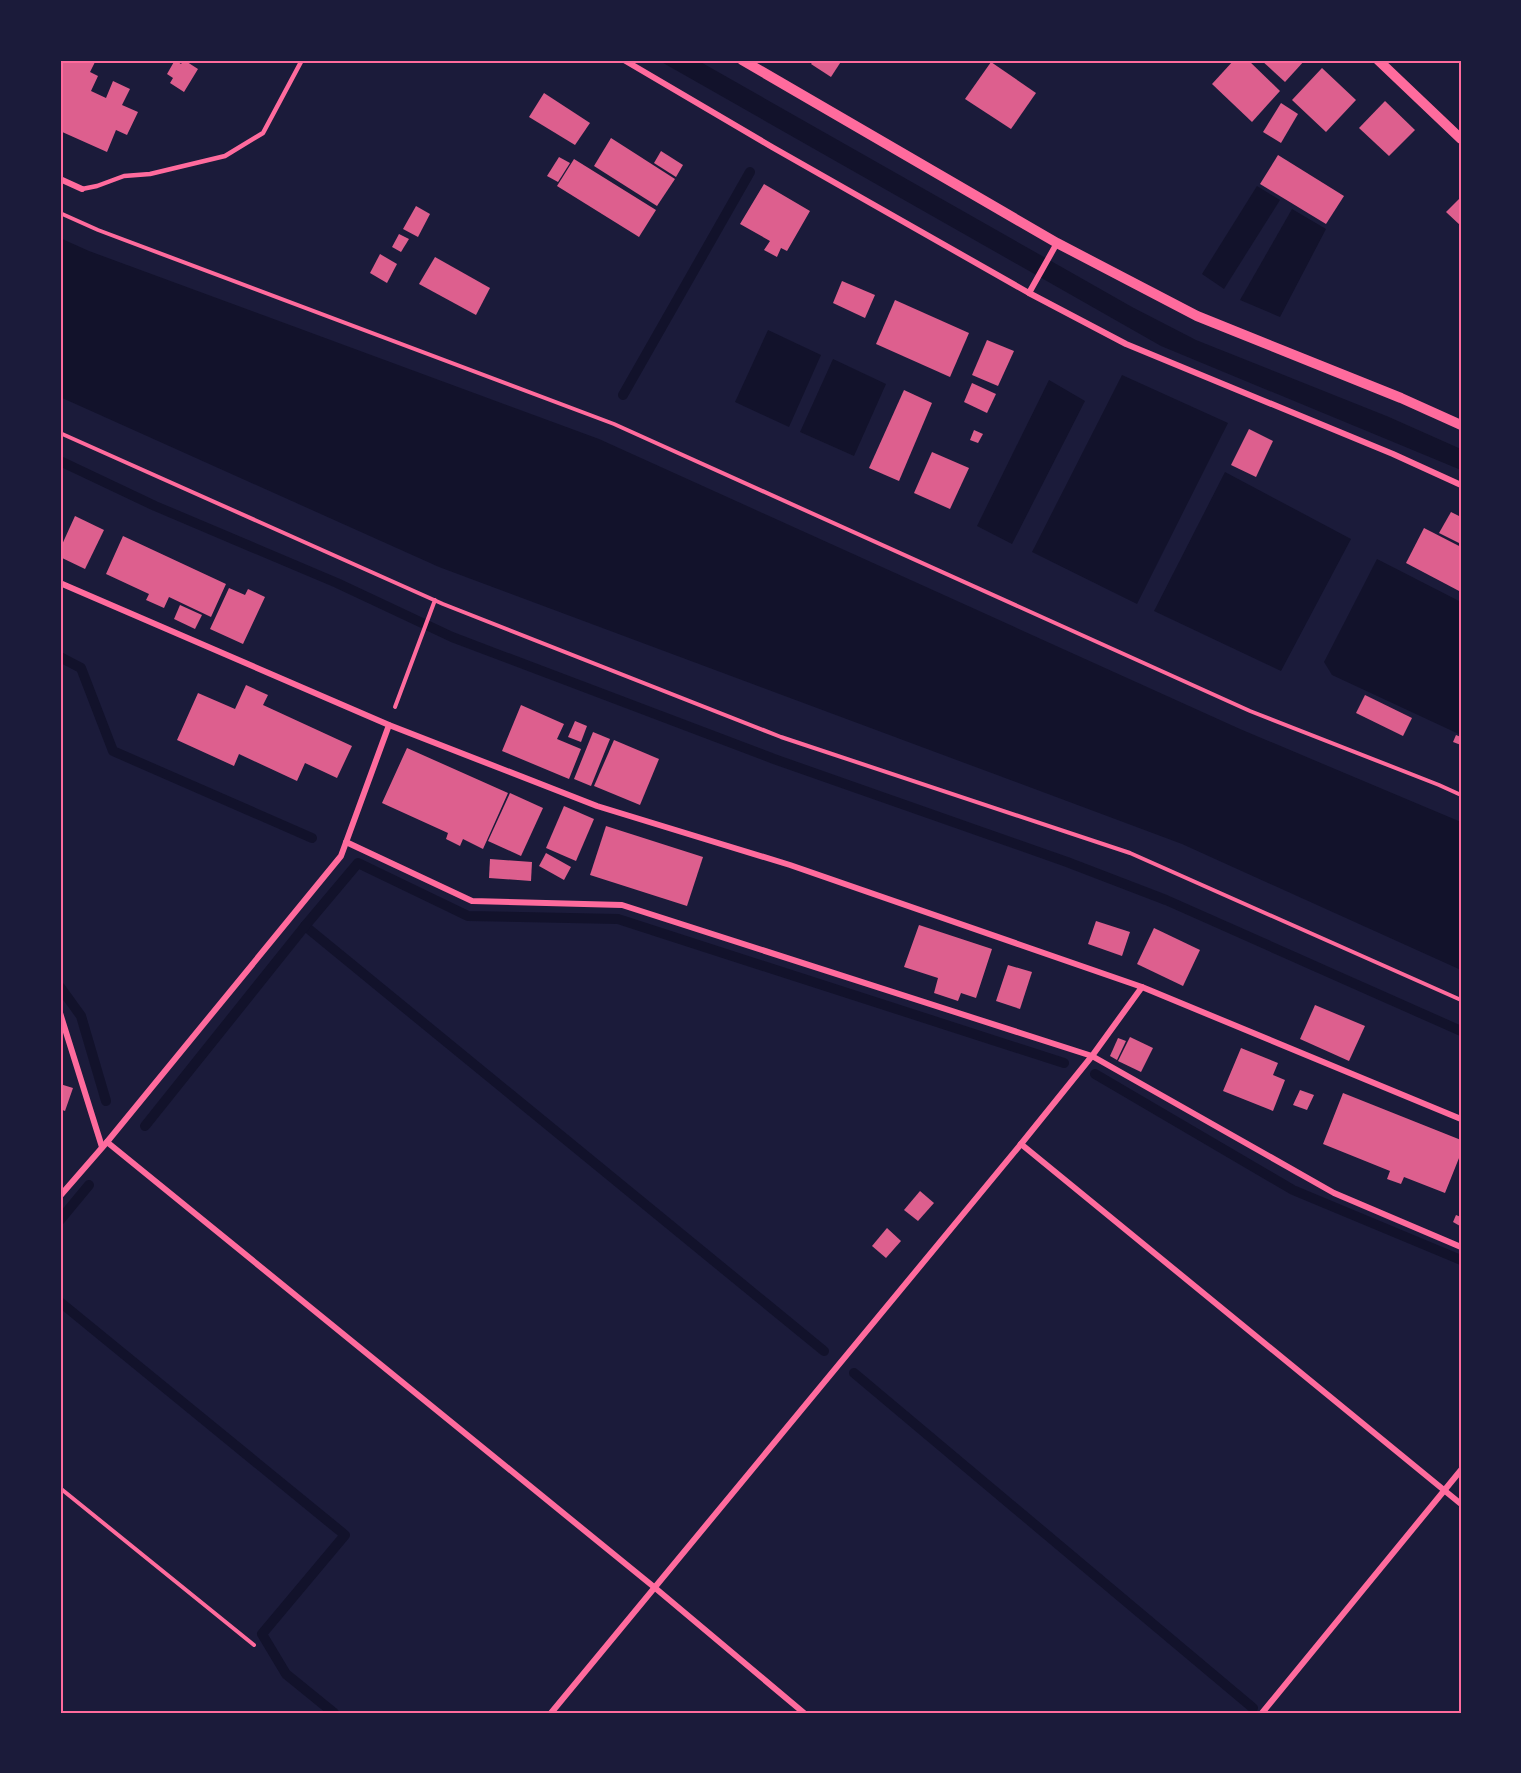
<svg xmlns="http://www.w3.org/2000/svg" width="1521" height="1773" font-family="Arial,sans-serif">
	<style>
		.water { fill: #12122b }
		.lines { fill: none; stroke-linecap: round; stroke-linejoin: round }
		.stream { stroke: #12122b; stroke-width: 10 }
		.building { fill: #dd5f8e }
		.path { stroke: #ff6b9d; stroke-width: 4 }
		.service { stroke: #ff6b9d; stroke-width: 4.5 }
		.minor { stroke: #ff6b9d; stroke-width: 6 }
		.tertiary { stroke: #ff6b9d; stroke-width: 10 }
		.neatline { fill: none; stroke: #ff6b9d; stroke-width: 2 }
	</style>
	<rect width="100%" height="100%" fill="#1b1b3a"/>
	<g class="water">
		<path d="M 658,60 L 697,60 L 1132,307 L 1196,340 L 1389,417 L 1461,449 L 1461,470 L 1161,346 Z"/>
		<path d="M 1257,186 L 1280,200 L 1224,289 L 1202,274 Z"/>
		<path d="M 1292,209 L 1326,229 L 1280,317 L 1240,300 Z"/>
		<path d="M 60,238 L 89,251 L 599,439 L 1240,729 L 1461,822 L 1461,970 L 1182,844 L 439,567 L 60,397 Z"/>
		<path d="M 768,330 L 821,355 L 789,427 L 735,402 Z"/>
		<path d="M 833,359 L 886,384 L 854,456 L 800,432 Z"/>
		<path d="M 1122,375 L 1228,423 L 1137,604 L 1032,552 Z"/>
		<path d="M 1049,380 L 1085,401 L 1012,544 L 977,526 Z"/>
		<path d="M 1225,472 L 1351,539 L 1281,671 L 1154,611 Z"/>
		<path d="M 1377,559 L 1461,602 L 1461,735 L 1332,675 L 1324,662 Z"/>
	</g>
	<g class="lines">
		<g class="stream">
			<path d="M 623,395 L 750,172"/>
			<path d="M 60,461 L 155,506 L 337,583 L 452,637 L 774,759 L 1067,862 L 1166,900 L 1461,1031"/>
			<path d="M 60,657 L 81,668 L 113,751 L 312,838"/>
			<path d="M 305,926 L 824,1351"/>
			<path d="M 60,987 L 81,1016 L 106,1101"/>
			<path d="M 1095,1074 L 1293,1190 L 1461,1260"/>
			<path d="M 145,1126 L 305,926 L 358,863 L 468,916 L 618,919 L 1064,1063"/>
			<path d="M 60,1220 L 89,1185"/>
			<path d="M 60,1302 L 345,1535 L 262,1634 L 286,1674 L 334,1713"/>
			<path d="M 854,1373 L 1253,1708"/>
		</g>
	</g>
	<g class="building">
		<path d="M 60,60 L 96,60 L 90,72 L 98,76 L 91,91 L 106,98 L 113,81 L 130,89 L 122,105 L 138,112 L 127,135 L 116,130 L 107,152 L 60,131 Z"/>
		<path d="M 175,60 L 181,64 L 184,60 L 198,69 L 184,92 L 170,83 L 173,78 L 167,74 Z"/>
		<path d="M 814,60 L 842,60 L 831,77 L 811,64 Z"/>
		<path d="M 1234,60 L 1248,60 L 1280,91 L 1252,122 L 1212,84 Z"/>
		<path d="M 1261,60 L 1305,60 L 1285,82 Z"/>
		<path d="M 991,62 L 1036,93 L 1011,129 L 965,99 Z"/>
		<path d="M 1322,68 L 1356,100 L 1326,132 L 1292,100 Z"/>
		<path d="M 544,93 L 590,123 L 575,145 L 529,117 Z"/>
		<path d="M 1385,101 L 1415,130 L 1389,156 L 1359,128 Z"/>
		<path d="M 1281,103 L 1298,114 L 1281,143 L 1263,132 Z"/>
		<path d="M 611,138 L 675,179 L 657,206 L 594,166 Z"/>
		<path d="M 661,151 L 683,165 L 676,177 L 654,163 Z"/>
		<path d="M 1278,155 L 1344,196 L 1326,224 L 1260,184 Z"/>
		<path d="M 559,157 L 570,163 L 558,182 L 547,176 Z"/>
		<path d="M 574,159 L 656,210 L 639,237 L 557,186 Z"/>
		<path d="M 764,184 L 810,211 L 787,251 L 781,248 L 777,257 L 764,250 L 770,241 L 740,224 Z"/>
		<path d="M 1461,197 L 1461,226 L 1446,212 Z"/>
		<path d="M 416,206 L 430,214 L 418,237 L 403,229 Z"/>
		<path d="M 399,234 L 409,239 L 401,252 L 392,247 Z"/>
		<path d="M 380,254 L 397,264 L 387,283 L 370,273 Z"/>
		<path d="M 435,257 L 490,288 L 476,315 L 419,284 Z"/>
		<path d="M 842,281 L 875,295 L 865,318 L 833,303 Z"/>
		<path d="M 895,300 L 969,333 L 950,377 L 876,344 Z"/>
		<path d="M 987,340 L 1014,351 L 998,386 L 972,375 Z"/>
		<path d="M 972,383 L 996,394 L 987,413 L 964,402 Z"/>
		<path d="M 904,390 L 932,403 L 899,481 L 869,468 Z"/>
		<path d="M 1249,429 L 1273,441 L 1256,477 L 1231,465 Z"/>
		<path d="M 974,430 L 983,434 L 978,443 L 970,440 Z"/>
		<path d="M 932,452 L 969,468 L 950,509 L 914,493 Z"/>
		<path d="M 1451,512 L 1461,517 L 1461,544 L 1439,533 Z"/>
		<path d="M 75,516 L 104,530 L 85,569 L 60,557 L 60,549 Z"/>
		<path d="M 1424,528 L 1461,547 L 1461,592 L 1406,563 Z"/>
		<path d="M 123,536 L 226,584 L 211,617 L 169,597 L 164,608 L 146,600 L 149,594 L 106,574 Z"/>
		<path d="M 229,588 L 245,595 L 248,589 L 265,597 L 243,644 L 210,629 Z"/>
		<path d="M 180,605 L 202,615 L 195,629 L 174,619 Z"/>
		<path d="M 246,685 L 268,695 L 263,705 L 352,746 L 337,778 L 305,763 L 297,781 L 239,754 L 234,766 L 177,740 L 198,693 L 235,709 Z"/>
		<path d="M 1365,695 L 1412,718 L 1403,736 L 1356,713 Z"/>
		<path d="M 521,705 L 564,724 L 557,739 L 581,749 L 569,779 L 502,751 Z"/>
		<path d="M 575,721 L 587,726 L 581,742 L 568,737 Z"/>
		<path d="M 593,732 L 610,739 L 591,786 L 574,779 Z"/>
		<path d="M 1456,735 L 1461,737 L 1461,745 L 1453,742 Z"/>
		<path d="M 614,740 L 659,759 L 640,805 L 594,786 Z"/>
		<path d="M 407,748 L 508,793 L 483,849 L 463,839 L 460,846 L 446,839 L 448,833 L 382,803 Z"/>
		<path d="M 510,793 L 543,808 L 521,856 L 488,841 Z"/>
		<path d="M 564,806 L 594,819 L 576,861 L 546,848 Z"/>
		<path d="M 606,826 L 703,857 L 687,906 L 590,875 Z"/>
		<path d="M 546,853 L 571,867 L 564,880 L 539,866 Z"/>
		<path d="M 490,859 L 532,862 L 531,881 L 489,878 Z"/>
		<path d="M 1096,921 L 1130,932 L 1122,956 L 1088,944 Z"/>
		<path d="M 919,925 L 992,949 L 976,998 L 961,993 L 958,1001 L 934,993 L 938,978 L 904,967 Z"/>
		<path d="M 1154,928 L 1200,950 L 1183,986 L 1137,964 Z"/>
		<path d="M 1008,965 L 1032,972 L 1020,1009 L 996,1001 Z"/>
		<path d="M 1315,1005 L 1365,1026 L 1349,1061 L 1300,1039 Z"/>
		<path d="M 1130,1037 L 1153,1048 L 1141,1072 L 1118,1061 Z"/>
		<path d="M 1118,1038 L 1126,1041 L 1117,1060 L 1110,1056 Z"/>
		<path d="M 1241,1048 L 1278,1063 L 1273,1075 L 1285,1080 L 1273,1111 L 1223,1091 Z"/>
		<path d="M 60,1084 L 73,1088 L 65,1111 L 60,1109 Z"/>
		<path d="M 1300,1090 L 1314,1095 L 1307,1110 L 1293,1105 Z"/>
		<path d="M 1343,1093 L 1461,1140 L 1461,1153 L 1445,1193 L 1404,1177 L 1401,1184 L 1387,1179 L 1390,1171 L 1323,1144 Z"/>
		<path d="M 920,1191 L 934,1203 L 918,1221 L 904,1210 Z"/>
		<path d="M 1456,1215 L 1461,1217 L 1460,1226 L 1453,1222 Z"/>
		<path d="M 887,1228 L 901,1241 L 886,1258 L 872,1246 Z"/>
	</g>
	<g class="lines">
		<g class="path">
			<path d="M 60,213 L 98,230 L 614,424 L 1250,711 L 1439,785 L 1461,795"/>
			<path d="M 60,433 L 443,604 L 781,737 L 1130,853 L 1461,1000"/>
			<path d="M 395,707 L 435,600"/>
			<path d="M 60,1488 L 254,1645"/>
		</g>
		<path class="service" d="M 82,189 L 97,186 L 124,176 L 150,174 L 225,156 L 263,133 L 302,60"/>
		<g class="minor">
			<path d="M 624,60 L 772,147 L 1029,293 L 1126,344 L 1393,454 L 1461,485"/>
			<path d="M 60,179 L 82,189"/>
			<path d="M 1029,293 L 1057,243"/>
			<path d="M 60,583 L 389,725 L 597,806 L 790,865 L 1142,987 L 1092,1056 L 1021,1144 L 551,1713"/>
			<path d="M 346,842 L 472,901 L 622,905 L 1092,1056 L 1334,1193 L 1461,1247"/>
			<path d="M 1142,987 L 1461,1119"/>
			<path d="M 60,1013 L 102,1147"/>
			<path d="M 107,1142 L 654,1587 L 804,1713"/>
			<path d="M 1021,1144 L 1461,1504"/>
			<path d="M 60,1196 L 107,1142 L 341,856 L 389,725"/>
			<path d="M 1262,1713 L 1461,1470"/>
		</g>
		<g class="tertiary">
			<path d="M 742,60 L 1057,243 L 1197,316 L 1401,398 L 1461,425"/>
			<path d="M 1378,60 L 1461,139"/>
		</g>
	</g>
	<rect width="1521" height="1773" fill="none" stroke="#1b1b3a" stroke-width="123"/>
	<rect x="62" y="62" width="1398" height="1650" class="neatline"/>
</svg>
